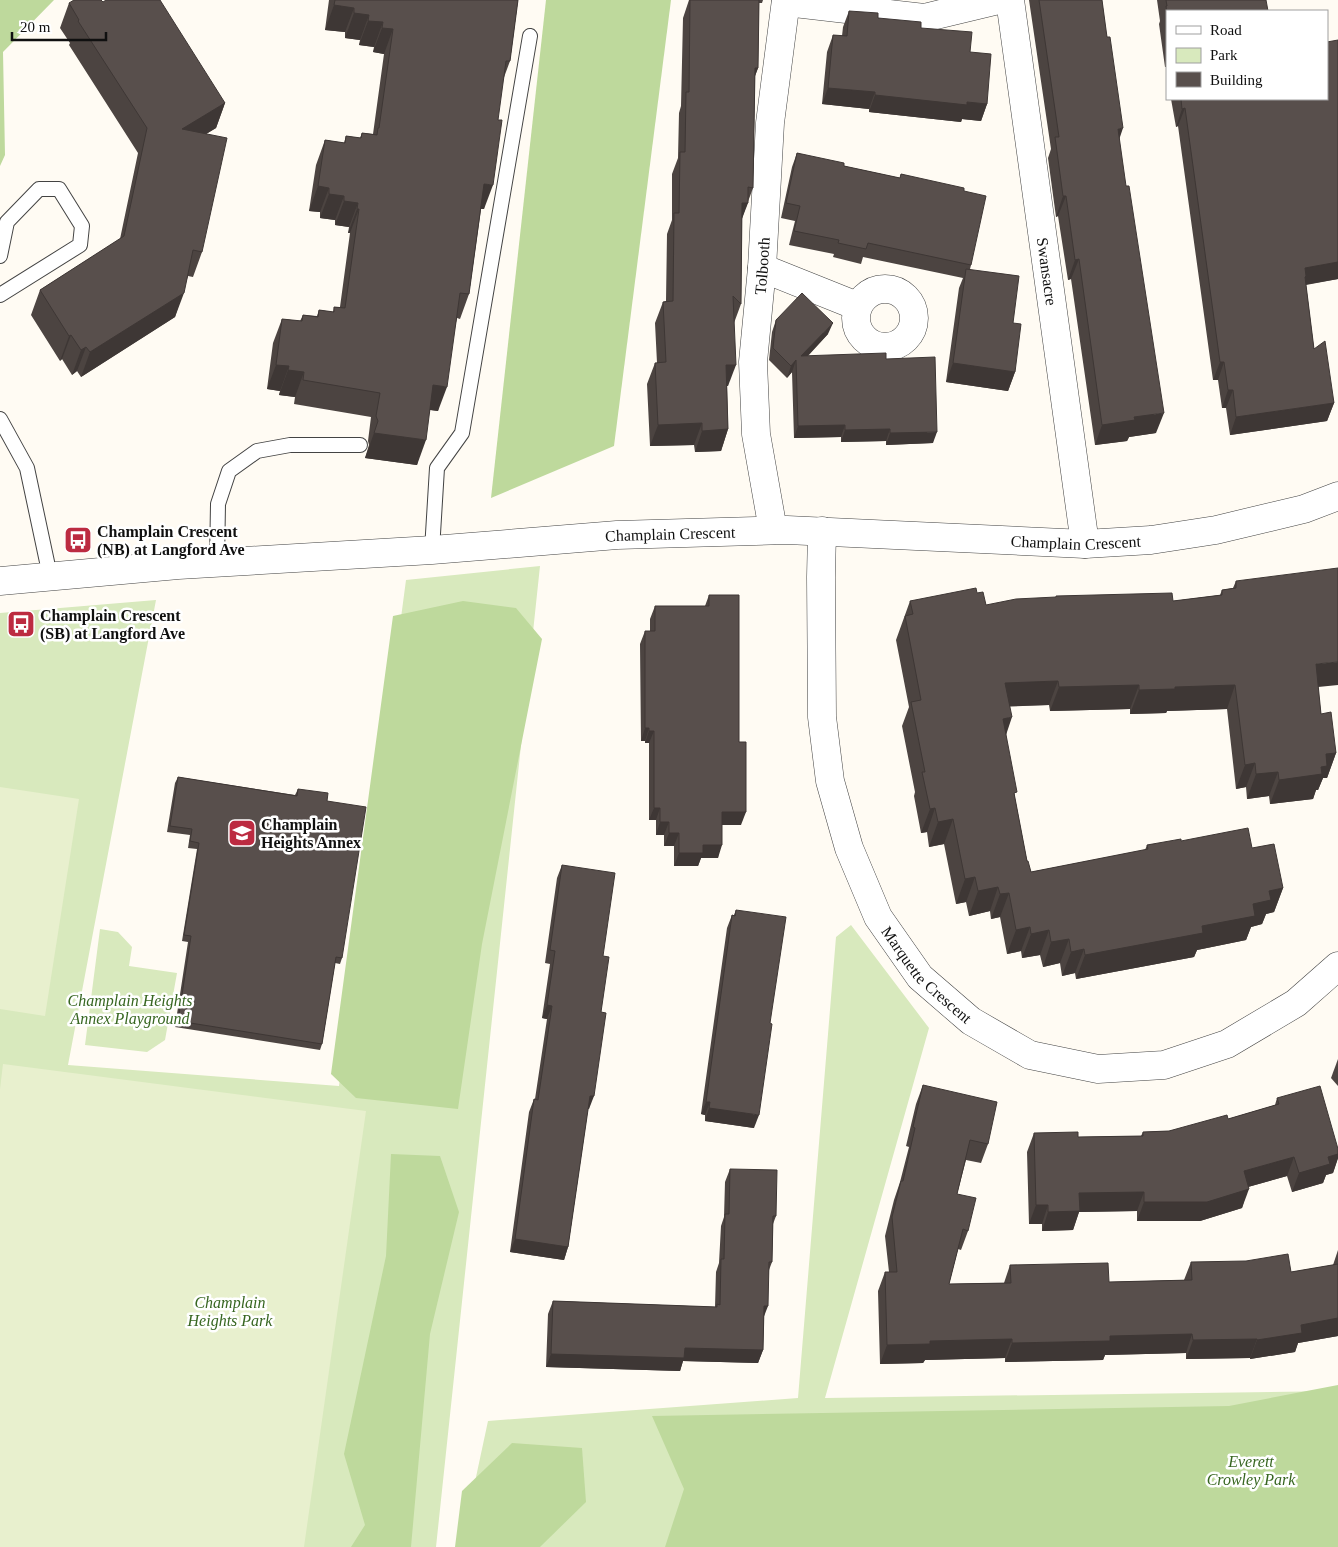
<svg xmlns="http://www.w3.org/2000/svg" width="1338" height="1547" font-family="'Times New Roman',serif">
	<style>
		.green { fill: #d8e9bd }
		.forest { fill: #bed99c }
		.pitch { fill: #e8f0ce }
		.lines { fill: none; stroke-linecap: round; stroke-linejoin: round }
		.service-casing { stroke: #434343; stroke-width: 16 }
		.minor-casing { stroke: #434343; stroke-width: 29 }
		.tertiary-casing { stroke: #434343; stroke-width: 29 }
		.service { stroke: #fff; stroke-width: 14 }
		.minor { stroke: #fff; stroke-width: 28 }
		.tertiary { stroke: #fff; stroke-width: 28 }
		.wall { fill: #4c4441 }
		.shaded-wall { fill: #3e3735 }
		.building { fill: #584f4c; stroke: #3e3735 }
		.labels { text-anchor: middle; stroke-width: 5; stroke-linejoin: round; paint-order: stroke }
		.street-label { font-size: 16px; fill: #101010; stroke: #fff }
		.poi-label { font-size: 16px; font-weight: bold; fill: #101010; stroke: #fff; text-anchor: start }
		.park-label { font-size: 16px; font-style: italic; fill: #376621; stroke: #fff }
	</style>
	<rect width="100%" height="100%" fill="#fffbf3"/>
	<g class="green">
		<path d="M 540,566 L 436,1547 L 0,1547 L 0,613 L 156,600 L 68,1065 L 339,1086 L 406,580 Z"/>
		<path d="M 851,925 L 929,1028 L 825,1398 L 1338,1391 L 1338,1547 L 461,1547 L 488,1421 L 798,1398 L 836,937 Z"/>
		<path d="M 100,929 L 118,932 L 132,947 L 129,966 L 177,973 L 165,1040 L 147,1052 L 85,1045 Z"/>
	</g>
	<g class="forest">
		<path d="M 0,0 L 54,0 L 3,52 L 5,155 L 0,166 Z"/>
		<path d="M 546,0 L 671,0 L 614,446 L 491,498 Z"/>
		<path d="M 463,601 L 516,608 L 542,639 L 482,944 L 458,1109 L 356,1098 L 331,1074 L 393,616 Z"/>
		<path d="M 391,1154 L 440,1156 L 459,1212 L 430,1334 L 411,1547 L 351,1547 L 365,1525 L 344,1454 L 386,1256 Z"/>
		<path d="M 1338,1385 L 1338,1547 L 665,1547 L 684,1489 L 652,1416 L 1229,1406 Z"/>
		<path d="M 512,1443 L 582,1448 L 586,1502 L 540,1547 L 455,1547 L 462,1491 Z"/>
	</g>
	<g class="pitch">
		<path d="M 0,787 L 79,799 L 45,1016 L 0,1009 Z"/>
		<path d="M 3,1064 L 366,1111 L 304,1547 L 0,1547 L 0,1089 Z"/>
	</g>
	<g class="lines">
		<defs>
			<g id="service">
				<path d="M 0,256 L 7,222 L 39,189 L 59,189 L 82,226 L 80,245 L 0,295"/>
				<path d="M 0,419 L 27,468 L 50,576"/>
				<path d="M 432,550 L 437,468 L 462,433 L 530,36"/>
				<path d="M 217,562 L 218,504 L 229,471 L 257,451 L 290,445 L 360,445"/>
			</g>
			<g id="minor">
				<path id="s1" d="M 1010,0 L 1085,544"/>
				<path d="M 786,2 L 924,18 L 999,0"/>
				<path d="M 762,268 L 857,306"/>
				<circle cx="885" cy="318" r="29"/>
				<path id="s2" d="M 773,530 L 756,434 L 753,362 L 762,268 L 770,123 L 786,0"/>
				<path id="s3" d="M 822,531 L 821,577 L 822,717 L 830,781 L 849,848 L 878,917 L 920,977 L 971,1021 L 1030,1055 L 1098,1069 L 1164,1065 L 1227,1044 L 1296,1003 L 1338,966"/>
			</g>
			<g id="tertiary">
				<path id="s4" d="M 0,581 L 178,565 L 432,550 L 617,535 L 787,530 L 1085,544 L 1151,540 L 1216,530 L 1304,509 L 1338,496"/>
			</g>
		</defs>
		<use href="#service" class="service-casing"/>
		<use href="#minor" class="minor-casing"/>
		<use href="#tertiary" class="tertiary-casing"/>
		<use href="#service" class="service"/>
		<use href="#minor" class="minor"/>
		<use href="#tertiary" class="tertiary"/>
	</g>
	<g class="wall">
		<path d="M 329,0 L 518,0 L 510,61 L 503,80 L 484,209 L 481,209 L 469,294 L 460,319 L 457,318 L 438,411 L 430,410 L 417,465 L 365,458 L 369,445 L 368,441 L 371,417 L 294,404 L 295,397 L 279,395 L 280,391 L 267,389 L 273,343 L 282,319 L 300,321 L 303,315 L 317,316 L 319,310 L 333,312 L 334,307 L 340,307 L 350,233 L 348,233 L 349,227 L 335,225 L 335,220 L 320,218 L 320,212 L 309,211 L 316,165 L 325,140 L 344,143 L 346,136 L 360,138 L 362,133 L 373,134 L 384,54 L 373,52 L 374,47 L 359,45 L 360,40 L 345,38 L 345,32 L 325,30 Z"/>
		<path d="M 689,0 L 763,0 L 762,3 L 759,3 L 758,68 L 755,76 L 753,188 L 742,218 L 741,304 L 734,323 L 728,386 L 727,386 L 728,429 L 721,451 L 695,452 L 694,445 L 650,446 L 647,384 L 655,363 L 657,363 L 655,323 L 663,302 L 666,301 L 667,234 L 672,220 L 672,174 L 678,158 L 679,113 L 681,106 L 683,18 Z"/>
		<path d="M 1029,0 L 1102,0 L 1156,433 L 1129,437 L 1127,441 L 1095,445 L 1071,279 L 1068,280 L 1058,216 L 1056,217 L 1048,158 L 1051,149 Z"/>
		<path d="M 1157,0 L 1266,0 L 1167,11 L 1167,68 L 1167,67 L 1165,67 L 1159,24 L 1160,21 Z"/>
		<path d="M 103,2 L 225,103 L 216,128 L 206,134 L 202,252 L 193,277 L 188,276 L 175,317 L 81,377 L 77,371 L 72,375 L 62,359 L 60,361 L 31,315 L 40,290 L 120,239 L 138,153 L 69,45 L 70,43 L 60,28 L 69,3 Z"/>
		<path d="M 849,11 L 878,18 L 921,28 L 970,52 L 987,104 L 981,121 L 962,119 L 961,122 L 869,112 L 869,109 L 822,104 L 827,52 L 833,35 L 842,36 L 843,27 Z"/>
		<path d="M 1338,40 L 1338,279 L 1306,285 L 1314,349 L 1334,403 L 1327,421 L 1230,435 L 1226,408 L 1222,408 L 1218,380 L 1213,380 L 1178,126 L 1176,127 L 1171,99 L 1327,99 Z"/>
		<path d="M 797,153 L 844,166 L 900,178 L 901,174 L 964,191 L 971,265 L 970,269 L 1013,323 L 1015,372 L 1008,391 L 946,382 L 959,288 L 963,278 L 863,257 L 861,264 L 833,257 L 834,254 L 789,245 L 795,221 L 781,218 L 792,167 Z"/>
		<path d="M 776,320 L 828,334 L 808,356 L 886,359 L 933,443 L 886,445 L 886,441 L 841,442 L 841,437 L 794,438 L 792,372 L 787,378 L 769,360 L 772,332 Z"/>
		<path d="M 1236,581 L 1318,687 L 1321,714 L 1336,753 L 1327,778 L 1323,778 L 1318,790 L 1316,790 L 1313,799 L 1270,804 L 1269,796 L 1247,799 L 1246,787 L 1236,789 L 1227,709 L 1167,711 L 1166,713 L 1130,714 L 1130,709 L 1050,711 L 1049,705 L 1010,706 L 1006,735 L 1015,798 L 1027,861 L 1031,872 L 1145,850 L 1147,845 L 1181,841 L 1252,848 L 1283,888 L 1274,912 L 1266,914 L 1262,924 L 1251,927 L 1246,940 L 1197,950 L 1194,957 L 1076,979 L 1075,973 L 1062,976 L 1060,963 L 1043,967 L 1040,955 L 1022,958 L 1021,951 L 1007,954 L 1000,917 L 991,919 L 990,911 L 969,916 L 966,902 L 956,904 L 944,844 L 929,847 L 927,832 L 921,833 L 914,796 L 915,792 L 902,726 L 909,707 L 896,640 L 910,601 L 977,593 L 986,605 L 1173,601 L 1220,595 L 1222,590 L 1233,588 Z"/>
		<path d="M 709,595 L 739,742 L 741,825 L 722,825 L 718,858 L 701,858 L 698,866 L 674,866 L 674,846 L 664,846 L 664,835 L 656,835 L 656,820 L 649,820 L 649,743 L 645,743 L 645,741 L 641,741 L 640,644 L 645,631 L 650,631 L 650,619 L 655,606 L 705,606 Z"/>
		<path d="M 178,777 L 295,795 L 298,789 L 327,801 L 342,958 L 340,964 L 335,963 L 322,1044 L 320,1050 L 175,1027 L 188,942 L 182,941 L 197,849 L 188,848 L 190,835 L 167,832 L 175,783 Z"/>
		<path d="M 562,865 L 603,956 L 601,1012 L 589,1109 L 588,1109 L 568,1247 L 564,1260 L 510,1252 L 529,1112 L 534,1099 L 535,1099 L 547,1019 L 542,1018 L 550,964 L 545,963 L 557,878 Z"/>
		<path d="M 736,910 L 754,1128 L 705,1121 L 705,1115 L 701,1114 L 727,928 L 732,915 L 734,915 Z"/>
		<path d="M 1338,1059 L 1338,1086 L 1331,1078 Z"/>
		<path d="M 923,1085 L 988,1144 L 981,1163 L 966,1160 L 957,1194 L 968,1231 L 961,1250 L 958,1249 L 949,1284 L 1004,1283 L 1010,1265 L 1109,1282 L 1184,1280 L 1191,1262 L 1291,1272 L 1333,1265 L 1338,1250 L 1338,1336 L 1298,1343 L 1295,1352 L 1250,1359 L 1250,1358 L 1186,1359 L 1186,1353 L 1105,1355 L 1103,1360 L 1005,1362 L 1005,1358 L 925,1360 L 923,1363 L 880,1364 L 878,1291 L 885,1272 L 889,1272 L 885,1236 L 894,1200 L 900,1182 L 909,1147 L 906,1146 L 916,1104 Z"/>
		<path d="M 1277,1098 L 1338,1149 L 1338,1158 L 1333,1173 L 1326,1175 L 1323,1183 L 1292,1192 L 1287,1176 L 1248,1187 L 1242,1208 L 1200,1221 L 1137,1221 L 1137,1211 L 1079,1212 L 1073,1230 L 1042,1231 L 1042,1224 L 1029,1224 L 1027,1152 L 1034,1133 L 1078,1137 L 1141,1136 L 1143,1132 L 1169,1131 L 1228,1119 L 1275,1105 Z"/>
		<path d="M 730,1169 L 776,1216 L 773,1224 L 772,1262 L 769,1270 L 764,1316 L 763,1350 L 758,1363 L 683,1361 L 680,1371 L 546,1367 L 548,1314 L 553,1301 L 715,1307 L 716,1272 L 719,1263 L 721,1226 L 724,1217 L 725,1182 Z"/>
	</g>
	<g class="shaded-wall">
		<path d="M 334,5 L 354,8 L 345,32 L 325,30 Z"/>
		<path d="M 354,13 L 369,15 L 360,40 L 345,38 Z"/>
		<path d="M 368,21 L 383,22 L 374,47 L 359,45 Z"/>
		<path d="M 382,28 L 393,29 L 384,54 L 373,52 Z"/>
		<path d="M 755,68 L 758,68 L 750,89 Z"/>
		<path d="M 828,88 L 875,92 L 869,109 L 822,104 Z"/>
		<path d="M 875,95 L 987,104 L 981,121 L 962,119 L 961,122 L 869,112 Z"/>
		<path d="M 225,103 L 216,128 L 173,154 L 182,129 Z"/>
		<path d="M 1185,108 L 1178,126 L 1176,127 L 1182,109 Z"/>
		<path d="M 1123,128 L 1116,149 L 1118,129 Z"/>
		<path d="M 484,184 L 493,185 L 484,209 L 475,208 Z"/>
		<path d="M 318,186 L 329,188 L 320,212 L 309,211 Z"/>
		<path d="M 329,194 L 344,196 L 335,220 L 320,218 Z"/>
		<path d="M 1063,196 L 1066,196 L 1058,216 L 1056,217 Z"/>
		<path d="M 344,201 L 358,203 L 349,227 L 335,225 Z"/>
		<path d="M 742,203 L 748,203 L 740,224 Z"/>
		<path d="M 357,209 L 359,209 L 350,233 L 348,233 Z"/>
		<path d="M 1079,259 L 1071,279 L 1068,280 L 1075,260 Z"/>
		<path d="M 1338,262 L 1338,279 L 1303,285 L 1305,268 Z"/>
		<path d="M 184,293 L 175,317 L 81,377 L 90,352 Z"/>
		<path d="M 833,323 L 828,334 L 796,368 L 801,356 Z"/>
		<path d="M 71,335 L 62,359 L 60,361 L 69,336 Z"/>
		<path d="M 86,347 L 77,371 L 72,375 L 81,350 Z"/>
		<path d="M 796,360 L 792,372 L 787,378 L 791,366 Z"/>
		<path d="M 1220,362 L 1224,362 L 1218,380 L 1213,380 Z"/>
		<path d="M 953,363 L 1015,372 L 1008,391 L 946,382 Z"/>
		<path d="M 276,365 L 289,366 L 280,391 L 267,389 Z"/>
		<path d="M 726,365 L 736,365 L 728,386 L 718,386 Z"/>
		<path d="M 288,370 L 304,372 L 295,397 L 279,395 Z"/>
		<path d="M 433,385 L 447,387 L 438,411 L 424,409 Z"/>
		<path d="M 1228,390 L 1233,390 L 1226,408 L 1222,408 Z"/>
		<path d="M 1334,403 L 1327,421 L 1230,435 L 1236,417 Z"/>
		<path d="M 1164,413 L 1156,433 L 1129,437 L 1127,441 L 1095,445 L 1102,425 L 1134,417 Z"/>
		<path d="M 702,423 L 694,445 L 650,446 L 658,425 Z"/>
		<path d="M 845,425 L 841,437 L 794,438 L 798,426 Z"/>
		<path d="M 728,429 L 721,451 L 695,452 L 702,431 Z"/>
		<path d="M 890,429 L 886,441 L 841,442 L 845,430 Z"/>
		<path d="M 937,432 L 933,443 L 886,445 L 890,433 Z"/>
		<path d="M 374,433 L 426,440 L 417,465 L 365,458 Z"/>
		<path d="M 1338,662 L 1338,685 L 1308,688 L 1316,664 Z"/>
		<path d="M 1058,681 L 1049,705 L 997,707 L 1005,683 Z"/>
		<path d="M 1139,685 L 1130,709 L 1050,711 L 1059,687 Z"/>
		<path d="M 1235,685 L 1227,709 L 1167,711 L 1166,713 L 1130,714 L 1139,690 L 1175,687 Z"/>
		<path d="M 1012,717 L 1004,741 L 1003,719 Z"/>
		<path d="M 645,728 L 649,728 L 645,741 L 641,741 Z"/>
		<path d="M 649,731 L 654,731 L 649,743 L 645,743 Z"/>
		<path d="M 1336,753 L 1327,778 L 1323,778 L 1318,790 L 1316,790 L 1313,799 L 1270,804 L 1279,780 L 1326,754 Z"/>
		<path d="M 1255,763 L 1246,787 L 1236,789 L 1245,765 Z"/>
		<path d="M 1278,772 L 1269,796 L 1247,799 L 1256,774 Z"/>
		<path d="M 654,808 L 660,808 L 656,820 L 649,820 Z"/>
		<path d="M 935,808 L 927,832 L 921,833 L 930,809 Z"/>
		<path d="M 722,812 L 746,812 L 741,825 L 718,825 Z"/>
		<path d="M 953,819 L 944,844 L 929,847 L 938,822 Z"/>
		<path d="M 660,822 L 669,822 L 664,835 L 656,835 Z"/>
		<path d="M 669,833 L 679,833 L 674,846 L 664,846 Z"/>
		<path d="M 703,845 L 722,845 L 718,858 L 701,858 L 698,866 L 674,866 L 679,853 Z"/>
		<path d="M 975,877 L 966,902 L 956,904 L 965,879 Z"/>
		<path d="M 998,887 L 990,911 L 969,916 L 978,891 Z"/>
		<path d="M 1283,888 L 1274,912 L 1266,914 L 1262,924 L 1251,927 L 1246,940 L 1197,950 L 1194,957 L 1076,979 L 1085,955 L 1202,926 L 1253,904 L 1269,891 Z"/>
		<path d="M 1009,893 L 1000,917 L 991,919 L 1000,894 Z"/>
		<path d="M 1030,927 L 1021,951 L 1007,954 L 1016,930 Z"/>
		<path d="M 1049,930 L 1040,955 L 1022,958 L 1031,934 Z"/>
		<path d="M 1069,939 L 1060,963 L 1043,967 L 1051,942 Z"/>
		<path d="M 1084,949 L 1075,973 L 1062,976 L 1071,952 Z"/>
		<path d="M 547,1005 L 552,1006 L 547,1019 L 542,1018 Z"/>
		<path d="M 590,1096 L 594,1096 L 589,1109 L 585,1109 Z"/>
		<path d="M 706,1102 L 710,1102 L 705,1115 L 701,1114 Z"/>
		<path d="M 709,1108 L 759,1115 L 754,1128 L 705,1121 Z"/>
		<path d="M 1338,1154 L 1338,1158 L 1333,1173 L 1326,1175 L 1323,1183 L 1292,1192 L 1299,1173 L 1328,1157 Z"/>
		<path d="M 1294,1157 L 1287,1176 L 1237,1190 L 1244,1171 Z"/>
		<path d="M 1249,1189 L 1242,1208 L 1200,1221 L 1137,1221 L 1144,1202 Z"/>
		<path d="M 1144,1192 L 1137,1211 L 1079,1212 L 1073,1230 L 1042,1231 L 1048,1212 L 1079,1193 Z"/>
		<path d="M 1036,1205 L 1048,1205 L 1042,1224 L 1029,1224 Z"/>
		<path d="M 515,1239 L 568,1247 L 564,1260 L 510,1252 Z"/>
		<path d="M 764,1306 L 768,1306 L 763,1319 Z"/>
		<path d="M 1338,1318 L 1338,1336 L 1298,1343 L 1295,1352 L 1250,1359 L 1257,1340 L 1301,1325 Z"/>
		<path d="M 1192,1334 L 1186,1353 L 1105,1355 L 1103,1360 L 1005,1362 L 1012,1343 L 1110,1336 Z"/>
		<path d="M 1012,1339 L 1005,1358 L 925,1360 L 923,1363 L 880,1364 L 887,1345 L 930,1341 Z"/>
		<path d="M 1257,1339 L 1250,1358 L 1186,1359 L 1193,1340 Z"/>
		<path d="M 685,1348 L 763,1350 L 758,1363 L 683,1361 L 680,1371 L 546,1367 L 551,1354 Z"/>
	</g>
	<g class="building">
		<path d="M 74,0 L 101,0 L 103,2 L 106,0 L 160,0 L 225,103 L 182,129 L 227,138 L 202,252 L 193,250 L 184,293 L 90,352 L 86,347 L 81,350 L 71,335 L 69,336 L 40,290 L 124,236 L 147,128 L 78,21 L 79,20 L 69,3 Z"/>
		<path d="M 335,0 L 518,0 L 510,61 L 506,61 L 498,120 L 502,120 L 493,185 L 484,184 L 469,294 L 460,293 L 447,387 L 433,385 L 426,440 L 374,433 L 378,421 L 376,416 L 380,393 L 303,380 L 304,372 L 288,370 L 289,366 L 276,365 L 282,319 L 302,321 L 303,315 L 318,317 L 319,310 L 334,312 L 334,307 L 345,308 L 359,209 L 357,209 L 358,203 L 344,201 L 344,196 L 329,194 L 329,188 L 318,186 L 325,140 L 345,143 L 346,136 L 361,138 L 362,133 L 377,135 L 378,128 L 379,128 L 393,29 L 382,28 L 383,22 L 368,21 L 369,15 L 354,13 L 354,8 L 334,5 Z"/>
		<path d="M 690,0 L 759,0 L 758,68 L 755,68 L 753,188 L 748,187 L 748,203 L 742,203 L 741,304 L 733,296 L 736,365 L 726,365 L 728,429 L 702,431 L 702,423 L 658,425 L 655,363 L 666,362 L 663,302 L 673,301 L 674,213 L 679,213 L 680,152 L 685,152 L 686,92 L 689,92 Z"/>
		<path d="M 1039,0 L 1102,0 L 1107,37 L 1110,37 L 1123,128 L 1118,129 L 1126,186 L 1129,186 L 1164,413 L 1134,417 L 1135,420 L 1102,425 L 1079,259 L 1075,260 L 1066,196 L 1063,196 L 1055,137 L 1059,137 Z"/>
		<path d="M 1166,0 L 1266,0 L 1268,11 L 1167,11 L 1167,15 L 1166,6 L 1167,6 Z"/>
		<path d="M 849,11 L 878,13 L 878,18 L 921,22 L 921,28 L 972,32 L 970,52 L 991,54 L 987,104 L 967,102 L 967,105 L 875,95 L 875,92 L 828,88 L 833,35 L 847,36 Z"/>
		<path d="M 1338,40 L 1338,262 L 1305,268 L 1306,276 L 1305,277 L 1314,349 L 1325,341 L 1334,403 L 1236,417 L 1233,390 L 1228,390 L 1224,362 L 1220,362 L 1185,108 L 1182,109 L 1181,99 L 1327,99 L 1327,42 Z"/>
		<path d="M 797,153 L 844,163 L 844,166 L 900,178 L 901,174 L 964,188 L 964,191 L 986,196 L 971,265 L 868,243 L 866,249 L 838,243 L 839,240 L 794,231 L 800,206 L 786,203 Z"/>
		<path d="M 966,269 L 1019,276 L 1013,323 L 1021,324 L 1015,372 L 953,363 Z"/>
		<path d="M 802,293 L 833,323 L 801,356 L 886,353 L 886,359 L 935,357 L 937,432 L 890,433 L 890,429 L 845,430 L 845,425 L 798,426 L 796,360 L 791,366 L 773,348 L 776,320 Z"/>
		<path d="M 1338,568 L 1338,662 L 1316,664 L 1321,714 L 1331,712 L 1336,753 L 1326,754 L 1327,766 L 1321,767 L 1322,774 L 1279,780 L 1278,772 L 1256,774 L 1255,763 L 1245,765 L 1235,685 L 1175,687 L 1175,689 L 1139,690 L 1139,685 L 1059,687 L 1058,681 L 1005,683 L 1012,717 L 1003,719 L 1017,792 L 1014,793 L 1027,861 L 1028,861 L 1031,872 L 1148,849 L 1147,845 L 1181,839 L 1181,841 L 1248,828 L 1252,848 L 1274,844 L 1283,888 L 1269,891 L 1271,900 L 1253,904 L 1255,916 L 1202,926 L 1203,933 L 1085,955 L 1084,949 L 1071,952 L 1069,939 L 1051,942 L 1049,930 L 1031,934 L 1030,927 L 1016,930 L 1009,893 L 1000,894 L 998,887 L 978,891 L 975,877 L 965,879 L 953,819 L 938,822 L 935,808 L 930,809 L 922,772 L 925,772 L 911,702 L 921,700 L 905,616 L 913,614 L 910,601 L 976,588 L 977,593 L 983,592 L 986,605 L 1016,599 L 1056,597 L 1056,596 L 1172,593 L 1173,601 L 1222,595 L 1222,590 L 1236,588 L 1236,581 Z"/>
		<path d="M 709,595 L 739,595 L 739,742 L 746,742 L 746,812 L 722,812 L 722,845 L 703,845 L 703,853 L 679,853 L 679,833 L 669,833 L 669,822 L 660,822 L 660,808 L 654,808 L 654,731 L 649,731 L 649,728 L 645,728 L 645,631 L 655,631 L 655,606 L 709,606 Z"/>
		<path d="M 178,777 L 297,796 L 298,789 L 328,793 L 327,801 L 366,807 L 342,958 L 336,957 L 322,1044 L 178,1021 L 191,936 L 184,935 L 199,843 L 190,841 L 192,829 L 170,826 Z"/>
		<path d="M 562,865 L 615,873 L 603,956 L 609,957 L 601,1012 L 606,1013 L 594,1096 L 590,1096 L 568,1247 L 515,1239 L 534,1099 L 538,1100 L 552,1006 L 547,1005 L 555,951 L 550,950 Z"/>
		<path d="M 736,910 L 786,917 L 770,1023 L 772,1024 L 759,1115 L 709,1108 L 710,1102 L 706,1102 L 732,915 L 735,916 Z"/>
		<path d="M 923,1085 L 997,1102 L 988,1144 L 970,1140 L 957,1194 L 976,1198 L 968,1231 L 963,1229 L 949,1284 L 1011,1283 L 1010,1265 L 1108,1263 L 1109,1282 L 1192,1280 L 1191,1262 L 1246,1261 L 1288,1254 L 1291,1272 L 1338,1264 L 1338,1318 L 1301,1325 L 1302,1333 L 1257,1340 L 1257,1339 L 1193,1340 L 1192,1334 L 1110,1336 L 1110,1341 L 1012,1343 L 1012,1339 L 930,1341 L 930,1344 L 887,1345 L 885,1272 L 897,1272 L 892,1217 L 901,1181 L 903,1181 L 915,1128 L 913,1127 Z"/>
		<path d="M 1320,1086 L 1338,1149 L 1338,1154 L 1328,1157 L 1330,1164 L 1299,1173 L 1294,1157 L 1244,1171 L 1249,1189 L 1207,1202 L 1144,1202 L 1144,1192 L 1079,1193 L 1080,1211 L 1048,1212 L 1048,1205 L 1036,1205 L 1034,1133 L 1078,1132 L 1078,1137 L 1143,1136 L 1143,1132 L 1169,1131 L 1227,1115 L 1228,1119 L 1279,1104 L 1277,1098 Z"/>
		<path d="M 730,1169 L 777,1170 L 776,1216 L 773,1216 L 772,1262 L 769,1262 L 768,1306 L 764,1306 L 763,1350 L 685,1348 L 684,1358 L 551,1354 L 553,1301 L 717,1307 L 717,1304 L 720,1305 L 721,1259 L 724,1259 L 725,1214 L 729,1214 Z"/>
	</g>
	<defs>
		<symbol id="bus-square" viewBox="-11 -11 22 22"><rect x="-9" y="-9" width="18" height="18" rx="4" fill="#bc2b41" stroke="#fff"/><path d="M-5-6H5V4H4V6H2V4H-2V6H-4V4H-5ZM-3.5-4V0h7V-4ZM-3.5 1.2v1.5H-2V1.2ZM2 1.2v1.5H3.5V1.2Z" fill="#fff"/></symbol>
		<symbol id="school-square" viewBox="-11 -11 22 22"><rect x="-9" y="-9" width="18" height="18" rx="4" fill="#bc2b41" stroke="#fff"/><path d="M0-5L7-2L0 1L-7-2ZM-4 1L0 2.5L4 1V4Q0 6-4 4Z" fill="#fff"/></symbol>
	</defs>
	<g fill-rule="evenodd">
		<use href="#bus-square" x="62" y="524" width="32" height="32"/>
		<use href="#bus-square" x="5" y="608" width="32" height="32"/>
		<use href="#school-square" x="226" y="817" width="32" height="32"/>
	</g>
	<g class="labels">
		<g class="street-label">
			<text dy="6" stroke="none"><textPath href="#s2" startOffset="266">Tolbooth</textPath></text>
			<text dy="6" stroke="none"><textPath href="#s1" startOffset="274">Swansacre</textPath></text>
			<text dy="6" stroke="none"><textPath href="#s4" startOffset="672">Champlain Crescent</textPath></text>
			<text dy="6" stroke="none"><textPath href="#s4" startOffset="1078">Champlain Crescent</textPath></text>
			<text dy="6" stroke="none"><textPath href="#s3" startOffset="471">Marquette Crescent</textPath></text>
		</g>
		<g class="poi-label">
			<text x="97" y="537">Champlain Crescent<tspan x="97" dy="18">(NB) at Langford Ave</tspan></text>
			<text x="40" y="621">Champlain Crescent<tspan x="40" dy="18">(SB) at Langford Ave</tspan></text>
			<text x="261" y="830">Champlain<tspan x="261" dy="18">Heights Annex</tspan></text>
		</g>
		<g class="park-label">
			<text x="130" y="1006">Champlain Heights<tspan x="130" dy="18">Annex Playground</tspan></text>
			<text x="230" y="1308">Champlain<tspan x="230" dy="18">Heights Park</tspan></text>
			<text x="1251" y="1467">Everett<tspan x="1251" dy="18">Crowley Park</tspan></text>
		</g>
	</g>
	<rect x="1166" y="10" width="162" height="90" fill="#ffffff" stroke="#9f9f9f"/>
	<rect x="1176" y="26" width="25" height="8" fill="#ffffff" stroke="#9f9f9f"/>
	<text x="1210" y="35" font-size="15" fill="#101010">Road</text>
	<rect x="1176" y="48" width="25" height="15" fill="#d8e9bd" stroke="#9f9f9f"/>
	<text x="1210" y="60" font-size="15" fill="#101010">Park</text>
	<rect x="1176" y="72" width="25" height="15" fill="#584f4c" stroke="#9f9f9f"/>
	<text x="1210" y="85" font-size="15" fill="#101010">Building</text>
	<path d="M12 32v8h94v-8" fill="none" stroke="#101010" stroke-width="2.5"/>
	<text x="20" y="32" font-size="15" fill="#101010" stroke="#ffffff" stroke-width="4" paint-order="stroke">20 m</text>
</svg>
